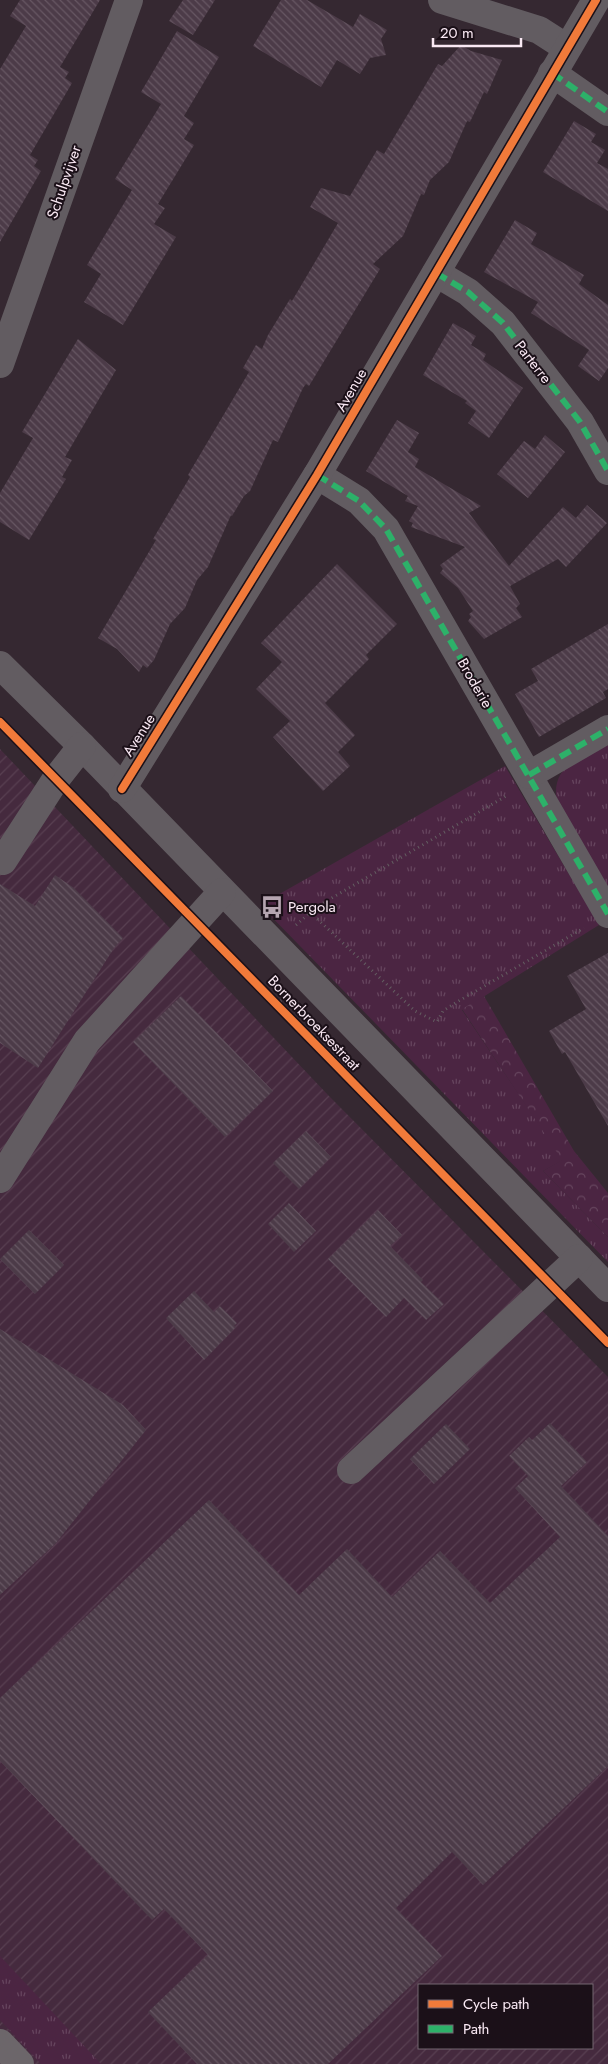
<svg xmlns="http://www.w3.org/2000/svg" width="608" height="2064" font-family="Jost,sans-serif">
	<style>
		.industrial { fill: url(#industrial-furrows); fill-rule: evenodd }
		.grass { fill: url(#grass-tufts) }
		.forest { fill: url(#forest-crowns) }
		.building { fill: url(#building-back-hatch) }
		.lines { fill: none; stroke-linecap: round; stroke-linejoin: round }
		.path { stroke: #645e62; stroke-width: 3; stroke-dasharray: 1 4; stroke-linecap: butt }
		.minor { stroke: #625c61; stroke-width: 28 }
		.major { stroke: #6c666a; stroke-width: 28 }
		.quiet { stroke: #2db169; stroke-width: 6; stroke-dasharray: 12 6; stroke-linecap: butt }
		.cycleway-casing { stroke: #1b1018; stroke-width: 11 }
		.cycleway { stroke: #f17a3a; stroke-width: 8 }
		.labels { text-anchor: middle; stroke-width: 4; stroke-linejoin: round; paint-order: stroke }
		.street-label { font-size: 15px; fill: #fae9f4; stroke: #1b1018 }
		.poi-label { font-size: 15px; fill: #fae9f4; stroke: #1b1018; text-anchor: start }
	</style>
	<defs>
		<pattern id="industrial-furrows" width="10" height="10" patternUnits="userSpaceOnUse" patternTransform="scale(1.25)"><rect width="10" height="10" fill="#452a3e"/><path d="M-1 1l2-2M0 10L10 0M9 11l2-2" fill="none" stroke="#583f51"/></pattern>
		<pattern id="grass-tufts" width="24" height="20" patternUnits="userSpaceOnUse" patternTransform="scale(1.25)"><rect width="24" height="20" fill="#4b2542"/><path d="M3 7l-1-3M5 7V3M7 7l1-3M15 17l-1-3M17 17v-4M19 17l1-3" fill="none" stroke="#66455e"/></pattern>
		<pattern id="forest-crowns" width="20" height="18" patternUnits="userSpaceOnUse" patternTransform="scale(1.25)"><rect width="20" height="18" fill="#4b2542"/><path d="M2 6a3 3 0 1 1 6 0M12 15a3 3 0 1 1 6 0" fill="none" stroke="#66455e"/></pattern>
		<pattern id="building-back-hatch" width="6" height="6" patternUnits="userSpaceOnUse" patternTransform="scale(1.25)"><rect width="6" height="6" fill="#4c3b48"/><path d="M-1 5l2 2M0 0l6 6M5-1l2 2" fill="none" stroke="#675763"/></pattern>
	</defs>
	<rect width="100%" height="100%" fill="#352831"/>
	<path class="industrial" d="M 0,749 L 328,1095 L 608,1377 L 608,2064 L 0,2064 ZM 419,1985 L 592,1985 L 592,2048 L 419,2048 Z"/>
	<g class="grass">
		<path d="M 608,742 L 608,889 L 557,802 C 550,765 581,757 608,742 Z"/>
		<path d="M 505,766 L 599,925 L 462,1010 L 563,1160 L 543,1171 L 608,1237 L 608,1262 L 260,905 Z"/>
		<path d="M 0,1956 L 101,2064 L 41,2064 L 0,2020 Z"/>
	</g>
	<path class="forest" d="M 484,996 L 574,1151 L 608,1193 L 608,1237 L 543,1171 L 562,1160 L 462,1009 Z"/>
	<g class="building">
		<path d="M 20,0 L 100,0 L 60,67 L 69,72 L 65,78 L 72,83 L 30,155 L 38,160 L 34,166 L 41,171 L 0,242 L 0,69 L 26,26 L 10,16 Z"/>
		<path d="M 183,0 L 215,0 L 193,35 L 169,21 Z"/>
		<path d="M 281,0 L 307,0 L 353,27 L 360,14 L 387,30 L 381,39 L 386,55 L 370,58 L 360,74 L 337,60 L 321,87 L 253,46 Z"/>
		<path d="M 177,31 L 219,57 L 184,116 L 194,123 L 184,139 L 194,145 L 158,204 L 165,208 L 154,224 L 176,237 L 123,325 L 84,302 L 101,274 L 87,265 L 132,190 L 115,179 L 161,104 L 141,92 Z"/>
		<path d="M 461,45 L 471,51 L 502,60 L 487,94 L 484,92 L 470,122 L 467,121 L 449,162 L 430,180 L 424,195 L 421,194 L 403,236 L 373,264 L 380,269 L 309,386 L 306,384 L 303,388 L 278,442 L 273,440 L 250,491 L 244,496 L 232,516 L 231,515 L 208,567 L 197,580 L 185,608 L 170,624 L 154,660 L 147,668 L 143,665 L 139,672 L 117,649 L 98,638 L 156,540 L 153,539 L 190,477 L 188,475 L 249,372 L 243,368 L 256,345 L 262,349 L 268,335 L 290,299 L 292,301 L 338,223 L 310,207 L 321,188 L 350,196 L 377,150 L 384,154 L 438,64 L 442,66 Z"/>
		<path d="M 574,121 L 596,134 L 591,142 L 605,150 L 597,163 L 608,169 L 608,211 L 543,172 Z"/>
		<path d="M 515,220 L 537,233 L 531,244 L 584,275 L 579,284 L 608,305 L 608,368 L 599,381 L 578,366 L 589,350 L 531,313 L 538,302 L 484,272 Z"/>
		<path d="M 453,323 L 476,336 L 471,345 L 486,354 L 483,360 L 523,388 L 489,438 L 468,423 L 476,411 L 465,403 L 467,401 L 423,375 Z"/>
		<path d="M 78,339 L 116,370 L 65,457 L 72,460 L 62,477 L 66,479 L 29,540 L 0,522 L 0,493 L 33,438 L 22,432 Z"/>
		<path d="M 397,420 L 419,433 L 408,452 L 419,459 L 415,467 L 481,506 L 469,513 L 509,566 L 563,507 L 576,518 L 587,505 L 607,523 L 566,567 L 558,559 L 510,586 L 520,604 L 516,608 L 522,617 L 484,639 L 468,621 L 471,617 L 469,614 L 473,611 L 458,588 L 440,573 L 443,569 L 440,565 L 465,547 L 411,527 L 413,523 L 409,521 L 418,506 L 405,501 L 408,496 L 366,471 Z"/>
		<path d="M 545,435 L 565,452 L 528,498 L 497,474 L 524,441 L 535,449 Z"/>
		<path d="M 337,564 L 397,624 L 366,655 L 369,659 L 325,703 L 355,735 L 338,752 L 350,766 L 323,791 L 273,737 L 290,721 L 256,689 L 282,662 L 261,643 Z"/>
		<path d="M 608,624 L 608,689 L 603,692 L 606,698 L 539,737 L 515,694 L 538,681 L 531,669 Z"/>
		<path d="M 55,875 L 74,888 L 123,938 L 114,948 L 38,1068 L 0,1043 L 0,884 L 35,906 Z"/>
		<path d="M 608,953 L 608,1126 L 565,1052 L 562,1054 L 549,1031 L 586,1009 L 567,976 Z"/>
		<path d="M 181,996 L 273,1091 L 225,1137 L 133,1042 Z"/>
		<path d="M 306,1131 L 331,1157 L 299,1189 L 273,1163 Z"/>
		<path d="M 289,1203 L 316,1231 L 294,1252 L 268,1224 Z"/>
		<path d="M 378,1210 L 402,1235 L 390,1246 L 423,1280 L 421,1282 L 444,1304 L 426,1320 L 404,1298 L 386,1317 L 328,1259 Z"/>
		<path d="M 29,1230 L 64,1265 L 35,1294 L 0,1259 Z"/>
		<path d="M 194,1291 L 214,1312 L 220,1306 L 237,1323 L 234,1326 L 236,1327 L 204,1360 L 166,1318 Z"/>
		<path d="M 0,1329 L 123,1405 L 146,1430 L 56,1543 L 0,1595 Z"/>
		<path d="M 550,1423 L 587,1462 L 561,1486 L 608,1536 L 608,1766 L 483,1885 L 452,1852 L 396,1908 L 442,1956 L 328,2064 L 197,2064 L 148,2012 L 208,1955 L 164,1909 L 152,1920 L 0,1761 L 0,1698 L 209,1500 L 299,1595 L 347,1549 L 392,1597 L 440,1551 L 490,1603 L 560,1537 L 515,1488 L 528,1476 L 509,1456 L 529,1437 L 532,1440 Z"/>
		<path d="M 446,1424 L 470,1449 L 434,1484 L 410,1459 Z"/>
	</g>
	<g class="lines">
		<g class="path">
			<path d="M 310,912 L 415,1011 L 437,1022 L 443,1011 L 457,1002 L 584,928"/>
			<path d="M 296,925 L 318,906 L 508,795"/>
			<path d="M 276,1003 L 288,998"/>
		</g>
		<g class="minor">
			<path d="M 442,0 L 539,30 L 567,48"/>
			<path d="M 552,73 L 608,112"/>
			<path d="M 436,273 L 468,292 L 503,323 L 580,422 L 608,471"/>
			<path d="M 0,364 L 129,0"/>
			<path d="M 317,475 L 359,501 L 386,529 L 608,914"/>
			<path d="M 0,665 L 82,746 L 608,1288"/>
			<path d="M 529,775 L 608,729"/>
			<path d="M 122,789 L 317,475 L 596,0"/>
			<path d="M 3,861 L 56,779 L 82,746"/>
			<path d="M 0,1179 L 87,1041 L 222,892"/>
			<path d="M 351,1470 L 579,1258"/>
		</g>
		<path class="major" d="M 0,2043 L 20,2064"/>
		<g class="quiet">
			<path d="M 552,73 L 608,112"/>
			<path d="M 436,273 L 468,292 L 503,323 L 580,422 L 608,471"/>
			<path d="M 317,475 L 359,501 L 386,529 L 608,914"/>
			<path d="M 529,775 L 608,729"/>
		</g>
		<defs>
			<g id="cycleway">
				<path d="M 0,722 L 608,1343"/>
				<path d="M 122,789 L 317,475 L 596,0"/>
			</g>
		</defs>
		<use href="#cycleway" class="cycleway-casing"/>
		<use href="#cycleway" class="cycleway"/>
	</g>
	<defs>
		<symbol id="bus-bare" viewBox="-9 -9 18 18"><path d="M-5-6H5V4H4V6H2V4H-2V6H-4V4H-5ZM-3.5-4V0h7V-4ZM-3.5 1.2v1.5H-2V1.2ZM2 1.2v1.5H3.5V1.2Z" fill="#b5a5b0" stroke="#1b1018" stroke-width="2.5" paint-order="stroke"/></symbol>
	</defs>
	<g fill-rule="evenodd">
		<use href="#bus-bare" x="256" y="891" width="32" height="32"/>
	</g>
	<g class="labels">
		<g class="street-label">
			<text transform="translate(64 182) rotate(-71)" y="5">Schulpvijver</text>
			<text transform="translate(533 362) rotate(52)" y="5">Parterre</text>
			<text transform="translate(351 390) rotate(-60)" y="5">Avenue</text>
			<text transform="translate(475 683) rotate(60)" y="5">Broderie</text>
			<text transform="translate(139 735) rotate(-58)" y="5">Avenue</text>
			<text transform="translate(314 1023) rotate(46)" y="5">Bornerbroeksestraat</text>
		</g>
		<g class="poi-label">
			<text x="288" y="912">Pergola</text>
		</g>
	</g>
	<rect x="418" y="1984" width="175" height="65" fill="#1b1018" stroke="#746770"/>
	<rect x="428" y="2000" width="25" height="8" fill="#f17a3a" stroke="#746770"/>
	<text x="463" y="2009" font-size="15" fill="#fae9f4">Cycle path</text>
	<rect x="428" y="2025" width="25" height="8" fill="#2db169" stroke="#746770"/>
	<text x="463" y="2034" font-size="15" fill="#fae9f4">Path</text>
	<path d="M433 38v8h88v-8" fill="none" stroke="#fae9f4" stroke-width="2.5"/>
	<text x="440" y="38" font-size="15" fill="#fae9f4" stroke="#1b1018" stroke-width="4" paint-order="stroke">20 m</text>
</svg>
